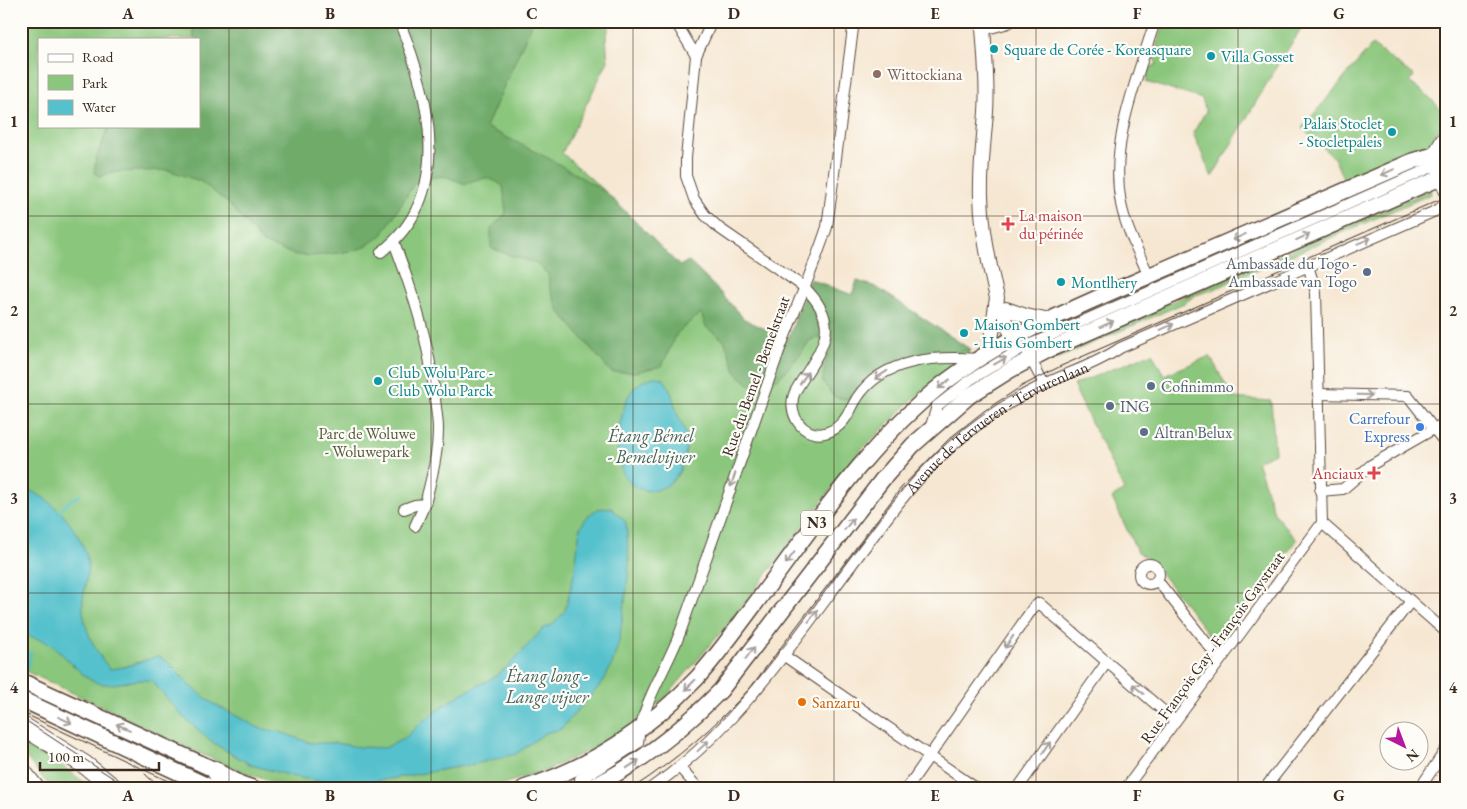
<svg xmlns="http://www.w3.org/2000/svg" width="1467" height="809" font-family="'EB Garamond',serif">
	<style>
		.green { fill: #8ac67b; stroke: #62784c; fill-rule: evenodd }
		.forest { fill: #6fab6b; stroke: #556a44 }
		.water { fill: #54c1cc; stroke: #487675 }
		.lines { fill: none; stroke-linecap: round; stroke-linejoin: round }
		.stream { stroke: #54c1cc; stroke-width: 2.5 }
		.street-casing { stroke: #574639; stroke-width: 12 }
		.secondary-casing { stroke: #574639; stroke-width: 16 }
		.primary-casing { stroke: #574639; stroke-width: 18 }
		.highway-casing { stroke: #574639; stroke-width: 20 }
		.street { stroke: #fff; stroke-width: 10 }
		.secondary { stroke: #fff; stroke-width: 14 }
		.primary { stroke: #fff; stroke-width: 15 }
		.highway { stroke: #fff; stroke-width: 18 }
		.tram { stroke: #3b2a1e; stroke-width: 1 }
		.oneway { stroke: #a79f9a }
		.grid { fill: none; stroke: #3b2a1e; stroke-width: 1; stroke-opacity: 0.55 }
		.culture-dot { fill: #0f9aa8; stroke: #fdfcf7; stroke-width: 2 }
		.education-dot { fill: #8d6e63; stroke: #fdfcf7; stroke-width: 2 }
		.health-dot { fill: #e0444e; stroke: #fdfcf7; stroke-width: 2 }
		.service-dot { fill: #5c6f8a; stroke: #fdfcf7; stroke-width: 2 }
		.shop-dot { fill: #3f7fe0; stroke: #fdfcf7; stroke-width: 2 }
		.food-dot { fill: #e8710a; stroke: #fdfcf7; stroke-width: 2 }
		.labels { text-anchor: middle; stroke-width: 4.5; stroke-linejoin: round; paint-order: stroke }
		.shield { fill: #fdfcf7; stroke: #75695f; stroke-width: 1 }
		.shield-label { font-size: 15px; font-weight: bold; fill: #3b2a1e }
		.culture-label { font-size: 16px; fill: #0d838f; stroke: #fdfcf7; text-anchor: start }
		.education-label { font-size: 16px; fill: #785e54; stroke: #fdfcf7; text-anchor: start }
		.health-label { font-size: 16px; fill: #be3a42; stroke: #fdfcf7; text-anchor: start }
		.service-label { font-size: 16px; fill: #4e5e75; stroke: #fdfcf7; text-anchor: start }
		.street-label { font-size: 16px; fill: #3b2a1e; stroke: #fdfcf7 }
		.shop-label { font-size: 16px; fill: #366cbe; stroke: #fdfcf7; text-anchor: end }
		.park-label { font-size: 16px; fill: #53593a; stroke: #fdfcf7 }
		.food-label { font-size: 16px; fill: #c56008; stroke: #fdfcf7; text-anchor: start }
		.water-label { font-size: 18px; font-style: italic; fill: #445f5b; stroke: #fdfcf7 }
		.neatline { fill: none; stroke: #3b2a1e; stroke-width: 2 }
		.grid-label { font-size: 16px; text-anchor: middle; font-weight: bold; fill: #3b2a1e }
	</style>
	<rect width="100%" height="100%" fill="#fdfcf7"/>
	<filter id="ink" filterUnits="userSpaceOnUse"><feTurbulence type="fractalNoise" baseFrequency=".02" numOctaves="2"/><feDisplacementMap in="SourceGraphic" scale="10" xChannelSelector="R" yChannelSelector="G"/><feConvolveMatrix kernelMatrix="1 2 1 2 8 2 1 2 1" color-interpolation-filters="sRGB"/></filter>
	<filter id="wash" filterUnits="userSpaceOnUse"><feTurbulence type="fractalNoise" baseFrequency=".0096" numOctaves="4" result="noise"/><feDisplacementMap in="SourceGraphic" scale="20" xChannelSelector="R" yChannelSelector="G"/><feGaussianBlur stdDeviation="1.12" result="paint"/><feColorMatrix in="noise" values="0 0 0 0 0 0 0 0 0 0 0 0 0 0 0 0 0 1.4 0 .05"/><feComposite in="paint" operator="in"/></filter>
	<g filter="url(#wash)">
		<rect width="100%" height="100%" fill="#f6e7d2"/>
		<g class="green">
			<path d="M 21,21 L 611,21 L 606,37 L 608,61 L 562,153 L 606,192 L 680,266 L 688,261 L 715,287 L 744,319 L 788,340 L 810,279 L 852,295 L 857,281 L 876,287 L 971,350 L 913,399 L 860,451 L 738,612 L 667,696 L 618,735 L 604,743 L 547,770 L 490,788 L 292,788 C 229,770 171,740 112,711 C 82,697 51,683 21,669 ZM 39,39 L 199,39 L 199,126 L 39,126 Z"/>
			<path d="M 1165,21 L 1306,21 L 1277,66 L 1212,177 L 1193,133 L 1206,111 L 1202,99 L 1146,82 L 1150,68 L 1157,64 L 1153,57 Z"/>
			<path d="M 1372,45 L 1414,76 L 1409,82 L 1427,95 L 1446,114 L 1446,119 L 1427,146 L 1345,182 L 1334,158 L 1302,128 Z"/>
			<path d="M 1430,190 L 1431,194 L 1214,289 L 1196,295 L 1184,303 L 1061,357 L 1052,360 L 1050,355 Z"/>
			<path d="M 1152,353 L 1164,375 L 1210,356 L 1233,398 L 1271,401 L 1275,453 L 1257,461 L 1275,515 L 1297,540 L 1216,644 L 1154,564 L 1137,551 L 1112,498 L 1124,490 L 1073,385 Z"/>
			<path d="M 21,739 L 33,745 L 92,788 L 51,788 L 21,751 Z"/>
		</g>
		<path class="forest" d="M 193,21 L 533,21 L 486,127 L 550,159 L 606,192 L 680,266 L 688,261 L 715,287 L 744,319 L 788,340 L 810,279 L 852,295 L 857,281 L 876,287 L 971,350 L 915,358 L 878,370 L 847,399 L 834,397 L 822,381 L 825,364 L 832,347 L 818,338 L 810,340 L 800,355 L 779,378 L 755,389 L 737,374 L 724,340 L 706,327 L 701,313 L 677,333 L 662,366 L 635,372 L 611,372 L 559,311 L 550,289 L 548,274 L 534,262 L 515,257 L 491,248 L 491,229 L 506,213 L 503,186 C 487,175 482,177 465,184 L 445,176 L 417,179 L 382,235 L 363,248 L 340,253 L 312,256 L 295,255 L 263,243 L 227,202 L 200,181 L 168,170 L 112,172 L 100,177 L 94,173 L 96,158 L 109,126 L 199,126 L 199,39 L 194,39 Z"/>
		<g class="water">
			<path d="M 653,377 L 663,378 C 673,392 672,398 677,413 C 680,420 684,427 686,434 C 688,441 686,454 683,461 C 681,469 677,478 670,483 C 653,498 628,490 621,469 C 616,454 617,436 621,420 C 626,398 630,385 653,377 Z"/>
			<path d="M 21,487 C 28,490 36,493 42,497 C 61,508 87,542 88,565 C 88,576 84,588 83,599 C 81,624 94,651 110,669 L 124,667 L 158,656 L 170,664 L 187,683 L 212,703 L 259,728 L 280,732 L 311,743 L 335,743 L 359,747 L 385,748 L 405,738 L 423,721 L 444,705 L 461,694 L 493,678 L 507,667 L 544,628 L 552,625 L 565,611 L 575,568 L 580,528 L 586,518 L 597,509 L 611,508 L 626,522 L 629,562 L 627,588 L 619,642 L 612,664 L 603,682 L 561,729 L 545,733 L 516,754 L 475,764 L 366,783 L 337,784 L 295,777 L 251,765 L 215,744 L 183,717 L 152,681 C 133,676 110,691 91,680 C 79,673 65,656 53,646 C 43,639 33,638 21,634 Z"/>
		</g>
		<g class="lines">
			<g class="stream">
				<path d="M 60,512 L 69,501 L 80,495"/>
				<path d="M 21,650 L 31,654 L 27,668"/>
			</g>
		</g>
	</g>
	<g filter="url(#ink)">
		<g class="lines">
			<defs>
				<g id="street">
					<path d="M 675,21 L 696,56 L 686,158 L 686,176 L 694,199 L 705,215 L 719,228 L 804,287 C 845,327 820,350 796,390 C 784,411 803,441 828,432 C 845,426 849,411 857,398 C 883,358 936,356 978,359"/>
					<path d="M 696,56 L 712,21"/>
					<path d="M 394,242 C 413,293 430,344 435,399 C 436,409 438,420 438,429 C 438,455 431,480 425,504 L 415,505 L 404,509"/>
					<path d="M 381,252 C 456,195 429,94 399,21"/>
					<path d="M 1308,265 L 1316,293 L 1322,523 L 1446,632"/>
					<path d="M 1149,276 C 1139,253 1126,229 1121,204 C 1109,142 1137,80 1155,21"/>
					<path d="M 1028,354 L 1044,384"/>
					<path d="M 1318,394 L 1408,396 L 1446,444"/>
					<path d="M 930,429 L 937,406 L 970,380 L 1024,347 L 1437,165"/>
					<path d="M 1320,491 L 1343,489 L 1371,465 L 1446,422"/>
					<path d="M 415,526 L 425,504"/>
					<circle cx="1149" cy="574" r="10"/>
					<path d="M 1157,580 L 1220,660"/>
					<path d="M 783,655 L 976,788"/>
					<path d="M 21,764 L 40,788"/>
					<path d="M 679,767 L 698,788"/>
					<path d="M 580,779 L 600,768 L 638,743 C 642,701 667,669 681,630 C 713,538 745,446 778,354 C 794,312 813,270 827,227 L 854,21"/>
					<path id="s1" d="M 651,788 C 742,726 802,629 868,543 C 889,515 910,487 935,462 C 967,430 1005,403 1045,384 C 1070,372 1097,364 1120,348 L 1433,212 L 1446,205"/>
					<path d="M 907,788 L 1033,608 L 1039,603 L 1175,721"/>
					<path d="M 1018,788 L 1107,662"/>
					<path d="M 1126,788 L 1322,523"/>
					<path d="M 1265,788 L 1411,601"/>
					<path d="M 1420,788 L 1446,749"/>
				</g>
				<g id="secondary">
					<path d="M 980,21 L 983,28 C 985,56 988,84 986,112 C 984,140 980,168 981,196 C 982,231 989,265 997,298 L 996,305 L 1014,338"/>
					<path d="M 983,28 L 1008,21"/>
					<path d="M 1446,135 L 1434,155 L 1446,190"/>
					<path d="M 1006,309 L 1026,316 L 1050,321"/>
					<path d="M 989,353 L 996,305"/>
				</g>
				<g id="primary">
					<path d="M 21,681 L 215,770 L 241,784 L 253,788"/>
					<path d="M 21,699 L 212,788"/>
					<path d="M 524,788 C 589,768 650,728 697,678 C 717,656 734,632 752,608 C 811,530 866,444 944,383 C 1010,332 1091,301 1167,268 C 1249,233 1331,197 1413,161 L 1434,155 L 1446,154"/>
					<path d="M 590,788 C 640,764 683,729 721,690 L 882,480 L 913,445 L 969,396 L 1012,369 L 1046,351 L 1421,186 L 1446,176"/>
				</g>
				<g id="highway">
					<path d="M 21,725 L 85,765 L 114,788"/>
					<path d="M 215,770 L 221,778 L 225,788"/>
				</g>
			</defs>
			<use href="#street" class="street-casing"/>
			<use href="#secondary" class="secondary-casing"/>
			<use href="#primary" class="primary-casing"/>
			<use href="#highway" class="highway-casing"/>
			<use href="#street" class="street"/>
			<use href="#secondary" class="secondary"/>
			<use href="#primary" class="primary"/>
			<use href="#highway" class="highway"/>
			<g class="tram">
				<path d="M 21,712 L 183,788"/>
				<path d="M 25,720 L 128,788"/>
				<path d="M 145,774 L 160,788"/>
				<path d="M 633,788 C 677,759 716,726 751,687 L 901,488 L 950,438 L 984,411 L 1022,386 L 1061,366 L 1436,201 L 1446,198"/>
			</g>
		</g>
		<defs><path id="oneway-shaft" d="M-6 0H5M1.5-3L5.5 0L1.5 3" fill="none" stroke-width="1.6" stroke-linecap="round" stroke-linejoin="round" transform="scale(1.25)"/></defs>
		<g class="oneway">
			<use href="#oneway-shaft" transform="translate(1388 172) rotate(156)"/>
			<use href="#oneway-shaft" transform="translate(1239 237) rotate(156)"/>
			<use href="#oneway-shaft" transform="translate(1303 237) rotate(-24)"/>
			<use href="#oneway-shaft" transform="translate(1364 241) rotate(-23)"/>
			<use href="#oneway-shaft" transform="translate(1107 324) rotate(-24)"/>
			<use href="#oneway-shaft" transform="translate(1167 327) rotate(-24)"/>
			<use href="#oneway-shaft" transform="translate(1000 361) rotate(-31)"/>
			<use href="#oneway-shaft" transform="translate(881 375) rotate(147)"/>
			<use href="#oneway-shaft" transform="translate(804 378) rotate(-56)"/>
			<use href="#oneway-shaft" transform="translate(944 384) rotate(142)"/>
			<use href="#oneway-shaft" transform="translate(1365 395) rotate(1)"/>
			<use href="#oneway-shaft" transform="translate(733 480) rotate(109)"/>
			<use href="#oneway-shaft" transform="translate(849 524) rotate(-52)"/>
			<use href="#oneway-shaft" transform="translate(790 558) rotate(127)"/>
			<use href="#oneway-shaft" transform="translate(813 616) rotate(-53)"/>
			<use href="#oneway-shaft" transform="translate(1009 642) rotate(125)"/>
			<use href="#oneway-shaft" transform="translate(750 653) rotate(-53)"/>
			<use href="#oneway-shaft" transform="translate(690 685) rotate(135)"/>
			<use href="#oneway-shaft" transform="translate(1138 689) rotate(-139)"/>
			<use href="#oneway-shaft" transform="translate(65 720) rotate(25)"/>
			<use href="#oneway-shaft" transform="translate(123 727) rotate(-157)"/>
			<use href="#oneway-shaft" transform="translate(703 746) rotate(-43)"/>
			<use href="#oneway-shaft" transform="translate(1046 748) rotate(-55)"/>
			<use href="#oneway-shaft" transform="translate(633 764) rotate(-33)"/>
		</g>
	</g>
	<path class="grid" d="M 229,21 L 229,788M 431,21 L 431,788M 633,21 L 633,788M 834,21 L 834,788M 1036,21 L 1036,788M 1238,21 L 1238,788M 21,216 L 1446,216M 21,404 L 1446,404M 21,593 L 1446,593"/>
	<g class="culture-dot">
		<circle cx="994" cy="49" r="5"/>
		<circle cx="1211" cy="56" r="5"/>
		<circle cx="1392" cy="132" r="5"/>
		<circle cx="1061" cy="282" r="5"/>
		<circle cx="964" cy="333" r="5"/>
		<circle cx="378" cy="381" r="5"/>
	</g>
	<circle class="education-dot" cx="877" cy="74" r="5"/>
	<g class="health-dot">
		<path d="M1005.5 216.5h5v5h5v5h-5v5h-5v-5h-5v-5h5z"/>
		<path d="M1371.5 465.5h5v5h5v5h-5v5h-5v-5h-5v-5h5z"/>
	</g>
	<g class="service-dot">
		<circle cx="1367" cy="272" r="5"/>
		<circle cx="1151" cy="386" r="5"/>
		<circle cx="1110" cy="406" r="5"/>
		<circle cx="1144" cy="432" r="5"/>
	</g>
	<circle class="shop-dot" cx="1420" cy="427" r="5"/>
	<circle class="food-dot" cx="802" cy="702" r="5"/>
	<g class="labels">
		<rect class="shield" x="801" y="510.5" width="32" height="25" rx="4"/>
		<g class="shield-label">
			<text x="817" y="528">N3</text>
		</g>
		<g class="culture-label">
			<text x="1004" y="55">Square de Corée - Koreasquare</text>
			<text x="1221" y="62">Villa Gosset</text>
			<text x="1382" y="129" text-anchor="end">Palais Stoclet<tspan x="1382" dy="18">- Stocletpaleis</tspan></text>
			<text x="1071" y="288">Montlhery</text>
			<text x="974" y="330">Maison Gombert<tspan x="974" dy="18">- Huis Gombert</tspan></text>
			<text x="388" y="378">Club Wolu Parc -<tspan x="388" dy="18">Club Wolu Parck</tspan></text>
		</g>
		<g class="education-label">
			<text x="887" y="80">Wittockiana</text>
		</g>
		<g class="health-label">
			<text x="1019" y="221">La maison<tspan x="1019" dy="18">du périnée</tspan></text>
			<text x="1364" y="479" text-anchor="end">Anciaux</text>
		</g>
		<g class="service-label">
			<text x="1357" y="269" text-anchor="end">Ambassade du Togo -<tspan x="1357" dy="18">Ambassade van Togo</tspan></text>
			<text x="1161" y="392">Cofinimmo</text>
			<text x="1120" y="412">ING</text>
			<text x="1154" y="438">Altran Belux</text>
		</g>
		<g class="street-label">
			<text transform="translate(755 376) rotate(-70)" y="6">Rue du Bemel - Bemelstraat</text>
			<text dy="6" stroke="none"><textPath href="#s1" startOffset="505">Avenue de Tervueren - Tervurenlaan</textPath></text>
			<text transform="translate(1212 647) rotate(-54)" y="6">Rue François Gay - François Gaystraat</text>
		</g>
		<g class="shop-label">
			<text x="1410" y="424">Carrefour<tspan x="1410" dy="18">Express</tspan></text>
		</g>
		<g class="park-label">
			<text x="367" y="439">Parc de Woluwe<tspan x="367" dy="18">- Woluwepark</tspan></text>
		</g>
		<g class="food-label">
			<text x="812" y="708">Sanzaru</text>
		</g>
		<g class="water-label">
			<text x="651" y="442">Étang Bémel<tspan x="651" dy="21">- Bemelvijver</tspan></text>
			<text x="547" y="682">Étang long -<tspan x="547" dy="21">Lange vijver</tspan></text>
		</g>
	</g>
	<rect width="1467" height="809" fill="none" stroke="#fdfcf7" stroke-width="55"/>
	<rect x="38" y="38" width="162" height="90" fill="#fdfcf7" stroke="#afa8a0"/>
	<rect x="48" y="54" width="25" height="8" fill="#ffffff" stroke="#afa8a0"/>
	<text x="82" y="62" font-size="15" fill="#3b2a1e">Road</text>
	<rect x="48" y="75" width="25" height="15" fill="#8ac67b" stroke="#afa8a0"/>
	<text x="82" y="88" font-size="15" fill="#3b2a1e">Park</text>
	<rect x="48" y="100" width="25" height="15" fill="#54c1cc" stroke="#afa8a0"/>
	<text x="82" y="112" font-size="15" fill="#3b2a1e">Water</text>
	<g transform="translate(1404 746) rotate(138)"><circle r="24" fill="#fdfcf7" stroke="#afa8a0"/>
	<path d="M0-4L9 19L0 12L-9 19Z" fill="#b5179e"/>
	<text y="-8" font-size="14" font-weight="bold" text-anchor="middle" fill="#3b2a1e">N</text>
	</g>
	<path d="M40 762v8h119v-8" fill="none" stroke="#3b2a1e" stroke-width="2.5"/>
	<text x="48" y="762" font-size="15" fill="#3b2a1e" stroke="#fdfcf7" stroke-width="4" paint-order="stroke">100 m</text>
	<rect x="28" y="28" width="1412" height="754" class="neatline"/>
	<g class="grid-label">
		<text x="128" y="19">A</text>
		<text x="330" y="19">B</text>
		<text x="532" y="19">C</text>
		<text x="734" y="19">D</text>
		<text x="935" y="19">E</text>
		<text x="1137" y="19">F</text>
		<text x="1339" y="19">G</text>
		<text x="14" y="127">1</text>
		<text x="1453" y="127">1</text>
		<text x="14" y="316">2</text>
		<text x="1453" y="316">2</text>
		<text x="14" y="504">3</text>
		<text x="1453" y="504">3</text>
		<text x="14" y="693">4</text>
		<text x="1453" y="693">4</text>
		<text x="128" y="801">A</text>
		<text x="330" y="801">B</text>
		<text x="532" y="801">C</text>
		<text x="734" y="801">D</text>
		<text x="935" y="801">E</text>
		<text x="1137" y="801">F</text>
		<text x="1339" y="801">G</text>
	</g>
</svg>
